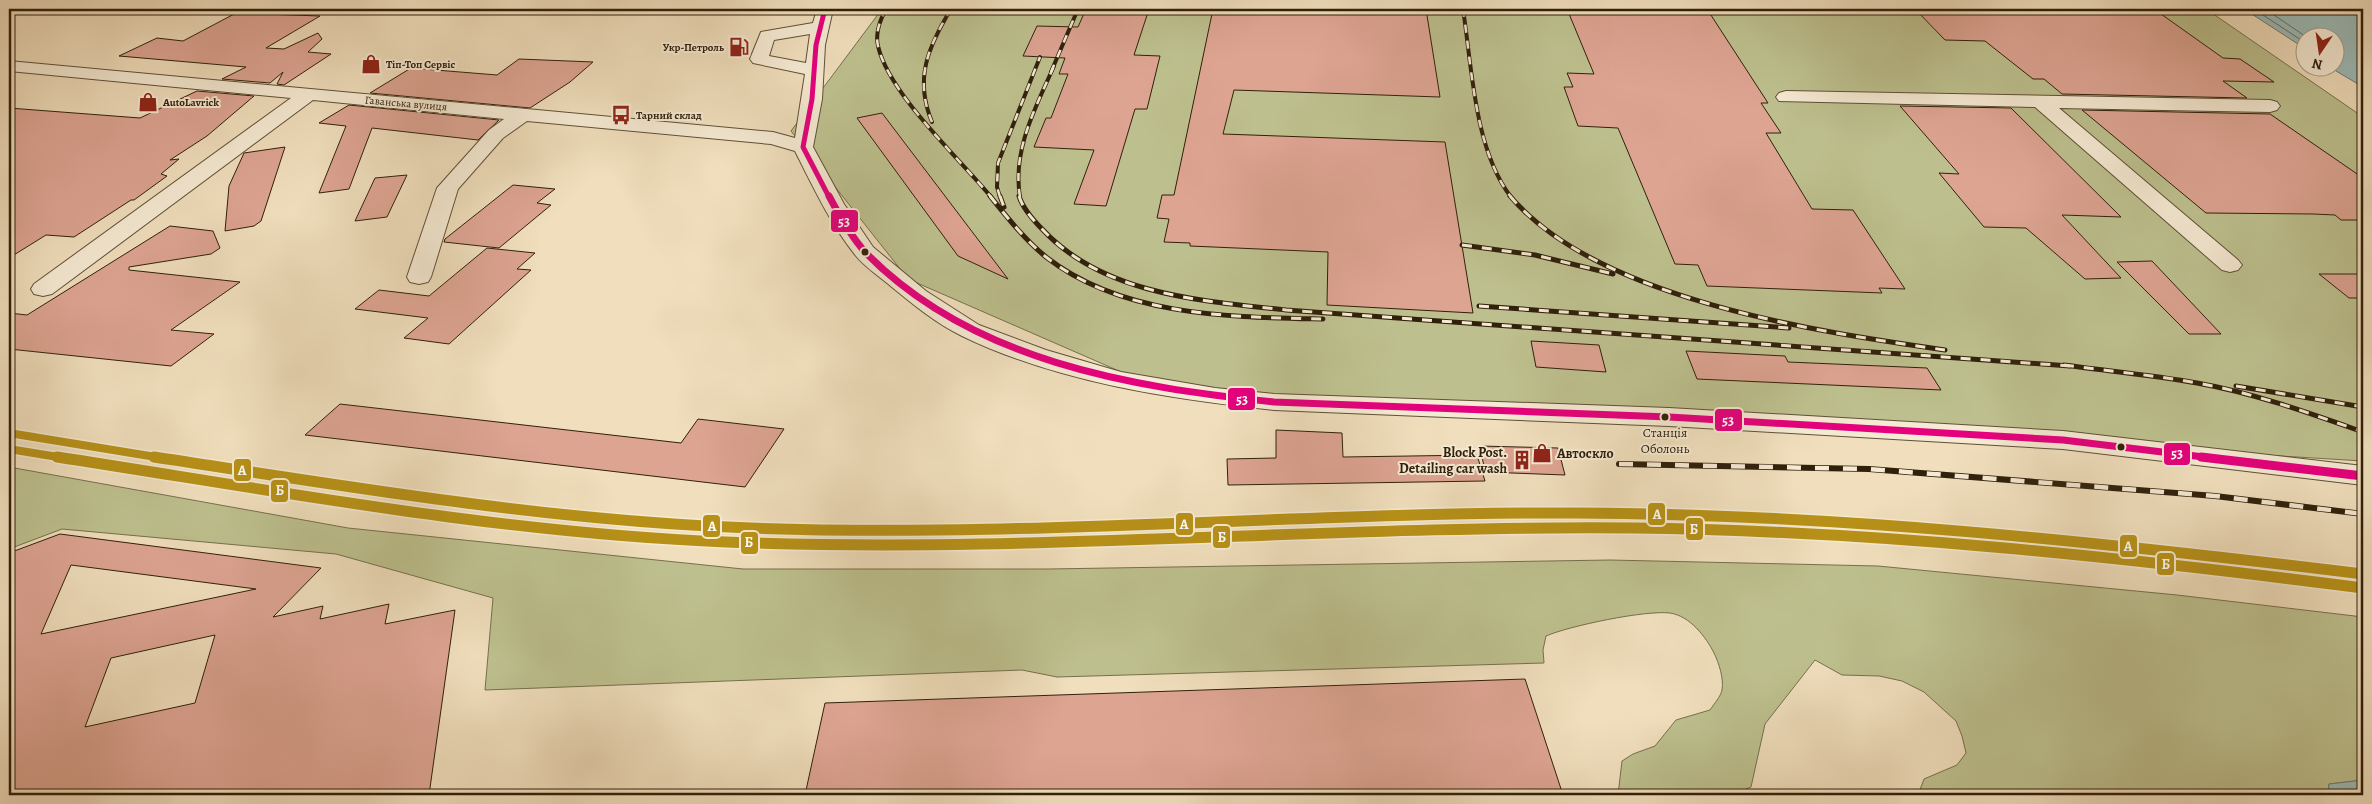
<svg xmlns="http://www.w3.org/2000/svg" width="2372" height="804" font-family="Alegreya,serif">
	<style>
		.green { fill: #bdc08e; stroke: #76704c }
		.water { fill: #9cbbb8; stroke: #717d73 }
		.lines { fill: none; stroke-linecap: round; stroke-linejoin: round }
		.shore { stroke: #666e62; stroke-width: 1 }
		.building { fill: #dda492; stroke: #30200b; fill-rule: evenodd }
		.minor-casing { stroke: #605037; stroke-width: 2 }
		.minor { fill: #f5ead3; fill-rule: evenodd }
		.rail-far2-casing { stroke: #30200b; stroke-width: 4 }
		.rail-far1-casing { stroke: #30200b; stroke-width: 5 }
		.rail-casing { stroke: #30200b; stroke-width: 6 }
		.rail-far2 { stroke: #f5ead3; stroke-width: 2.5; stroke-dasharray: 8; stroke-linecap: butt }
		.rail-far1 { stroke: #f5ead3; stroke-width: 3; stroke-dasharray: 10; stroke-linecap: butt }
		.rail { stroke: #f5ead3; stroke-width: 4.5; stroke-dasharray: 14; stroke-linecap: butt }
		.bus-1-far2-casing { stroke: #f5ead3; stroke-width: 8 }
		.bus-1-far1-casing { stroke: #f5ead3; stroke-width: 10 }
		.bus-1-casing { stroke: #f5ead3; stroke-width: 13 }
		.bus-1-far2 { stroke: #e5007d; stroke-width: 5 }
		.bus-1-far1 { stroke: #e5007d; stroke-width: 7 }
		.bus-1 { stroke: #e5007d; stroke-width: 9 }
		.rail-1-far1-casing { stroke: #f5ead3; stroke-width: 11 }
		.rail-1-casing { stroke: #f5ead3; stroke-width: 14 }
		.rail-2-far1-casing { stroke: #f5ead3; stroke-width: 11 }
		.rail-2-casing { stroke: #f5ead3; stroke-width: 14 }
		.rail-1-far1 { stroke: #b79117; stroke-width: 8 }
		.rail-1 { stroke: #b79117; stroke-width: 11 }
		.rail-2-far1 { stroke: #b79117; stroke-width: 8 }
		.rail-2 { stroke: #b79117; stroke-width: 11 }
		.bus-dot { fill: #30200b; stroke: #f5ead3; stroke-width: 2 }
		.labels { text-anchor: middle; stroke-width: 4; stroke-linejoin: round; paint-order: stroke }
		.far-poi-label { font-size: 11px; font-weight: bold; fill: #30200b; stroke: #f5ead3; text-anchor: start }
		.far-street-label { font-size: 11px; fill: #30200b; stroke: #f5ead3 }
		.bus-label { font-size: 13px; fill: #30200b; stroke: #f5ead3 }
		.poi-label { font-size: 14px; font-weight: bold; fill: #30200b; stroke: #f5ead3; text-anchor: end }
		.line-badge { stroke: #f5ead3; stroke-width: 2 }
		.badge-label { font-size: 14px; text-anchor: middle; font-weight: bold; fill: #fff }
	</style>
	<rect width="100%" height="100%" fill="#f0debc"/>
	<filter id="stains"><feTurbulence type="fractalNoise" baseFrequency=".004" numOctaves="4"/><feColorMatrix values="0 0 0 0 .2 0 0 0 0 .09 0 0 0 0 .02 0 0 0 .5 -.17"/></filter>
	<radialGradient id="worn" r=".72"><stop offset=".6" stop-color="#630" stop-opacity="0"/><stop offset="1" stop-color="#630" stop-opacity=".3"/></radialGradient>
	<g class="green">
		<path d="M 882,9 L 2206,9 L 2363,117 L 2363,461 L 1158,388 L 908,279 L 791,131 Z"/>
		<path d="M 9,467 L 348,528 L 743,569 L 1048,569 L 1610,560 L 1878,566 L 2177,595 L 2363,617 L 2363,780 L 2329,784 L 2328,795 L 1918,795 L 1924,779 L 1957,765 L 1966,753 L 1962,736 L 1956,721 L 1924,692 L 1902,681 L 1879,676 L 1842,675 L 1815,660 L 1765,724 L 1751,787 L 1731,795 L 1618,795 L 1622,761 L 1633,754 L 1655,746 L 1676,720 L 1710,710 C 1714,704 1721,696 1722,690 C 1724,679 1719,663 1714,653 C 1706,637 1690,616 1670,613 C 1645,610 1569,626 1546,636 L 1543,650 L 1544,663 L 1057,677 L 1022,670 L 485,690 L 493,598 L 336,554 L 62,529 L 9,549 Z"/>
	</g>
	<g class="water">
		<path d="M 2244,9 L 2363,9 L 2363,87 L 2331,68 L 2334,68 L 2334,38 L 2304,38 L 2304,48 Z"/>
		<path d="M 2363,780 L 2363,795 L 2328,795 L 2329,784 Z"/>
	</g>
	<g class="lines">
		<g class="shore">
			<path d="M 2254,9 L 2304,42"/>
			<path d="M 2265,9 L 2308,38"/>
		</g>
	</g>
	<g class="building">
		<path d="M 1086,9 L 1149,9 L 1134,55 L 1160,56 L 1147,109 L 1135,109 L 1106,206 L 1074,204 L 1094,150 L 1034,147 L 1046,118 L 1051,118 L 1068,74 L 1059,74 L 1065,58 L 1023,56 L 1037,26 L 1078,27 Z"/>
		<path d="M 1213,9 L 1426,9 L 1440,97 L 1234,90 L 1223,134 L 1445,142 L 1473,313 L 1327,305 L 1328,252 L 1190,246 L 1190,243 L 1164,242 L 1169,219 L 1157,218 L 1162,195 L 1174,195 Z"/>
		<path d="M 1567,9 L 1707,9 L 1768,103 L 1761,103 L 1781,133 L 1766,133 L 1812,209 L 1853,210 L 1905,289 L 1879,288 L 1882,293 L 1707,286 L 1698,265 L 1675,264 L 1618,128 L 1578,126 L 1564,87 L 1573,87 L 1567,73 L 1594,74 Z"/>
		<path d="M 1915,9 L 2154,9 L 2223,58 L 2240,59 L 2274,82 L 2223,81 L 2247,98 L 2062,94 L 2044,79 L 2033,79 L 1985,41 L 1945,40 Z"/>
		<path d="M 236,13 L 320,16 L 266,48 L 284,49 L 318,33 L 322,39 L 308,52 L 331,54 L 284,85 L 277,84 L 283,72 L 270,83 L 222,79 L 246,67 L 119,56 L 157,38 L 183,41 Z"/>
		<path d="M 519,59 L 593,62 L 570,82 L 530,108 L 370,93 L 411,68 L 497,75 Z"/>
		<path d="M 197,91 L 254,96 L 207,136 L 170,160 L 179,159 L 161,174 L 167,176 L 134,200 L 131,200 L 74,237 L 46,235 L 9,258 L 9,108 L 140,118 Z"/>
		<path d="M 349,105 L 499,120 L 478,140 L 372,128 L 349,189 L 319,193 L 346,126 L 319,123 Z"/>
		<path d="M 1900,106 L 2011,108 L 2121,217 L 2062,215 L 2121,278 L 2085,279 L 2026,228 L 1984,227 L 1939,173 L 1959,174 Z"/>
		<path d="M 2082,110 L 2270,114 L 2363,178 L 2363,220 L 2341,220 L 2335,215 L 2313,214 L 2206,213 Z"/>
		<path d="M 882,113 L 1008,279 L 958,256 L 857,118 Z"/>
		<path d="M 285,147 L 261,221 L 254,226 L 225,231 L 229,186 L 244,153 Z"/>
		<path d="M 407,175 L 387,217 L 355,221 L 375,178 Z"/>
		<path d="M 513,185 L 555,189 L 537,203 L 551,205 L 499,248 L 444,242 L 445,239 Z"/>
		<path d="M 170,226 L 213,231 L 220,248 L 211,254 L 129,267 L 129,270 L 240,282 L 171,330 L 214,334 L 171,366 L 9,349 L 9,313 L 27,315 Z"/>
		<path d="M 487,248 L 535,253 L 517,269 L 531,270 L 449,344 L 404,338 L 428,318 L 355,309 L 379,290 L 429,296 Z"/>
		<path d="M 2152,261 L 2221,334 L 2189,334 L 2117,262 Z"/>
		<path d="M 2319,274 L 2363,274 L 2363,298 L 2349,298 Z"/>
		<path d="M 1531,341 L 1599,345 L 1606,372 L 1536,367 Z"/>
		<path d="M 1686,351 L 1785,356 L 1788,362 L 1927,368 L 1941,390 L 1697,379 Z"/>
		<path d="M 340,404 L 681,443 L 698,419 L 784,429 L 745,487 L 305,435 Z"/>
		<path d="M 1276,430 L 1342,433 L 1343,457 L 1477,455 L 1485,481 L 1228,485 L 1227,459 L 1276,458 Z"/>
		<path d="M 1480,446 L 1558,448 L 1565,475 L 1485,472 Z"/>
		<path d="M 60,534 L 321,568 L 273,617 L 323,606 L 320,619 L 389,604 L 385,624 L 455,610 L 429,795 L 9,795 L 9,553 ZM 71,565 L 256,589 L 41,634 ZM 215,635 L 195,703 L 85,727 L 111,658 Z"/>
		<path d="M 1525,679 L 1563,795 L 805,795 L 825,703 Z"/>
	</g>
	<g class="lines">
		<defs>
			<g id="minor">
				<path d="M 817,9 L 833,9 L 825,45 L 822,99 L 813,147 L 844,204 L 873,247 L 926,291 L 979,325 L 1046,350 L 1121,372 L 1215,388 L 1274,394 L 1669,408 L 2063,431 L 2363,466 L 2363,485 L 2063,449 L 1669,426 L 1274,410 C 1169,399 1057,382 962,336 C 935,323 910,302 887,283 C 877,275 864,266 856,256 C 831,225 813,187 795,151 L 771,144 L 527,121 L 503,138 L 458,189 L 431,277 L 428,282 L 419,284 L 410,282 L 407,277 L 437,188 L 489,130 L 504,119 L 313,100 L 52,294 L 43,296 L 34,294 L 31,289 L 34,284 L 291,98 L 9,71 L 9,61 L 773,132 L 795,138 L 805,74 L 753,63 L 750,59 L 761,32 L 813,23 ZM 810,34 L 806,63 L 769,56 L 774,40 Z"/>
				<path d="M 1786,91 L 2270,100 L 2277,102 L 2280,106 L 2277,110 L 2270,112 L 2059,108 L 2238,260 L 2242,265 L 2238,270 L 2230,272 L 2222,270 L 2035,107 L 1779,101 L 1776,97 L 1779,93 Z"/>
			</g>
		</defs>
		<use href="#minor" class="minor-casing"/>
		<use href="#minor" class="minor"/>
		<defs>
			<g id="rail-far2">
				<path d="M 886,9 C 880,20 875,33 878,46 C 889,94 959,158 991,197"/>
				<path d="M 1463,9 C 1472,67 1474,149 1511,197"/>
				<path d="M 1051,72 L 1078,9"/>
				<path d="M 932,122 C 914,79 928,47 951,9"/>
				<path d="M 1000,197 L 997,187 L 998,163 L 1040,57"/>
				<path d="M 1020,197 C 1012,150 1036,107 1054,66"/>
			</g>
			<g id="rail-far1">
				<path d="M 990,196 C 1007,217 1024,239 1046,257 C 1123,317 1231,317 1323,319"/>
				<path d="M 1000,196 L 1004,207"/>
				<path d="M 1019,196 C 1023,209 1033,220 1043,230 C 1104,295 1202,301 1286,310 L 2070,366"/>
				<path d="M 1510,196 C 1597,299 1817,332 1945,350"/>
				<path d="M 1462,245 L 1535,255 L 1613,274"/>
				<path d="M 1479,306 L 1789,328"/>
				<path d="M 2064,365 C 2108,371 2153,375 2197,383 C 2254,393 2309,413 2363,432"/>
				<path d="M 2236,386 L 2363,407"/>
			</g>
			<path id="rail" d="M 1619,464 L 1869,469 L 2215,496 L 2363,514"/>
		</defs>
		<use href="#rail-far2" class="rail-far2-casing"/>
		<use href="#rail-far1" class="rail-far1-casing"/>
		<use href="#rail" class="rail-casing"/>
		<use href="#rail-far2" class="rail-far2"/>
		<use href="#rail-far1" class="rail-far1"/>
		<use href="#rail" class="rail"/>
		<defs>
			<path id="bus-1-far2" d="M 825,9 L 816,45 L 812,99 L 803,147 L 829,197"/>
			<path id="bus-1-far1" d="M 829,196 C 838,213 853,239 866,253 C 972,361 1130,387 1274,402 L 1669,417 L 2063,440 L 2212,458"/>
			<path id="bus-1" d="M 2201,457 L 2363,476"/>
		</defs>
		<use href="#bus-1-far2" class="bus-1-far2-casing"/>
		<use href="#bus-1-far1" class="bus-1-far1-casing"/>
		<use href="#bus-1" class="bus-1-casing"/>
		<use href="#bus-1-far2" class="bus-1-far2"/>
		<use href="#bus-1-far1" class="bus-1-far1"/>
		<use href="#bus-1" class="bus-1"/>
		<defs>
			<path id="rail-1-far1" d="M 9,433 L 162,458"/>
			<path id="rail-1" d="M 154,457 C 351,487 551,521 751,528 C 1026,538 1300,512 1575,513 C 1839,514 2101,542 2363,574"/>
			<path id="rail-2-far1" d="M 9,449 L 64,458"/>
			<path id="rail-2" d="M 57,457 C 278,491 501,533 726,542 C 1028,554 1330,525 1633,528 C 1878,531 2121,557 2363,588"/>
		</defs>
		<use href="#rail-1-far1" class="rail-1-far1-casing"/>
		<use href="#rail-1" class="rail-1-casing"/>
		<use href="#rail-2-far1" class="rail-2-far1-casing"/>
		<use href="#rail-2" class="rail-2-casing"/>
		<use href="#rail-1-far1" class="rail-1-far1"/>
		<use href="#rail-1" class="rail-1"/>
		<use href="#rail-2-far1" class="rail-2-far1"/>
		<use href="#rail-2" class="rail-2"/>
	</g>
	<defs>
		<symbol id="fuel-bare" viewBox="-9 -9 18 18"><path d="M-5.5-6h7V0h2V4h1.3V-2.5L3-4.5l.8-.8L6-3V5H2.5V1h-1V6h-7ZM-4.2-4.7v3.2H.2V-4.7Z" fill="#8f2418" stroke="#f5ead3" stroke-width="2.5" paint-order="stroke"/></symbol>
		<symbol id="shop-bare" viewBox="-9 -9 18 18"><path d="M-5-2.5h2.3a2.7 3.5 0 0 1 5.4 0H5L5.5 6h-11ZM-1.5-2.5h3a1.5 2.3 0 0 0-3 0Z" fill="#8f2418" stroke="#f5ead3" stroke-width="2.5" paint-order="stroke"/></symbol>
		<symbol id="bus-bare" viewBox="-9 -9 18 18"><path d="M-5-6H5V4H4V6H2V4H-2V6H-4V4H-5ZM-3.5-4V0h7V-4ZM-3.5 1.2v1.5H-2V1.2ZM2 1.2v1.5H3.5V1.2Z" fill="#8f2418" stroke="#f5ead3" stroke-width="2.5" paint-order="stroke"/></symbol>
		<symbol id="building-bare" viewBox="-9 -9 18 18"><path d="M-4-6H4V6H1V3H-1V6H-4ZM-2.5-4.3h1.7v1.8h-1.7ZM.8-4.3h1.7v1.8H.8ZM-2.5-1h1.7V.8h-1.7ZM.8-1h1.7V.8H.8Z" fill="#8f2418" stroke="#f5ead3" stroke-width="2.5" paint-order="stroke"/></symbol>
	</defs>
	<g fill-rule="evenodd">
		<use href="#fuel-bare" x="725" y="33" width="28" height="28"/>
		<use href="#shop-bare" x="357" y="50" width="28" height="28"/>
		<use href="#shop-bare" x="134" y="88" width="28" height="28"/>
		<use href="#bus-bare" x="607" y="101" width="28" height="28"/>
		<use href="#shop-bare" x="1528" y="439" width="28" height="28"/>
		<use href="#building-bare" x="1508" y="446" width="28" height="28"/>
	</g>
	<g class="bus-dot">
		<circle cx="865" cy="252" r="4.5"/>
		<circle cx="1665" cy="417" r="4.5"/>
		<circle cx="2121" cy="447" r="4.5"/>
	</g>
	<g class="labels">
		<g class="far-poi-label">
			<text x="724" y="51" text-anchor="end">Укр-Петроль</text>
			<text x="386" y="68">Тіп-Топ Сервіс</text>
			<text x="163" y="106">AutoLavrick</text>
			<text x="636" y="119">Тарний склад</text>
		</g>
		<g class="far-street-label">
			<text transform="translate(406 103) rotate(5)" y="4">Гаванська вулиця</text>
		</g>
		<g class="bus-label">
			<text x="1665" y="437">Cтанція<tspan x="1665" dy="16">Оболонь</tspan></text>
		</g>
		<g class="poi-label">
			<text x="1507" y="457">Block Post.<tspan x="1507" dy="16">Detailing car wash</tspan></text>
			<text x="1557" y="458" text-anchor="start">Автоскло</text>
		</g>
	</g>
	<g class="line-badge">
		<rect x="830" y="209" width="29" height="24" rx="5" fill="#e5007d"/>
		<rect x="1227" y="387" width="29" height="24" rx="5" fill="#e5007d"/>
		<rect x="1714" y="408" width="29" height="24" rx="5" fill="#e5007d"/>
		<rect x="2163" y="442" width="28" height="24" rx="5" fill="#e5007d"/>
		<rect x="233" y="458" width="19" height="24" rx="5" fill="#b79117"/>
		<rect x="270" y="479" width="19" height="24" rx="5" fill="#b79117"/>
		<rect x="1647" y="502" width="19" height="24" rx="5" fill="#b79117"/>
		<rect x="1175" y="512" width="19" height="24" rx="5" fill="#b79117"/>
		<rect x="702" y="514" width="19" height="24" rx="5" fill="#b79117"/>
		<rect x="1685" y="517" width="19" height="24" rx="5" fill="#b79117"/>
		<rect x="1212" y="525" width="19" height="24" rx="5" fill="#b79117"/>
		<rect x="740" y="531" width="19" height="24" rx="5" fill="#b79117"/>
		<rect x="2119" y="534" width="19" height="24" rx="5" fill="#b79117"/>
		<rect x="2156" y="552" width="19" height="24" rx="5" fill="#b79117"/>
	</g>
	<g class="badge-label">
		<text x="844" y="226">53</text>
		<text x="1242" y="404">53</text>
		<text x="1728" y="425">53</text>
		<text x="2177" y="458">53</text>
		<text x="242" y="475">A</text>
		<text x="280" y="495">Б</text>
		<text x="1657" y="519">A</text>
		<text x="1184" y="529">A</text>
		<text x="712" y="531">A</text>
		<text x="1694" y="534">Б</text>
		<text x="1222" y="542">Б</text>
		<text x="749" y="547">Б</text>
		<text x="2128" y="551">A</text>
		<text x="2166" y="569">Б</text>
	</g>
	<rect width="2372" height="804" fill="none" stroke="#f0debc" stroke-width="30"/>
	<rect x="10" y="10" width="2352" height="784" fill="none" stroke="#30200b" stroke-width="2.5"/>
	<rect x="15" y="15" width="2342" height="774" fill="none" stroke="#30200b"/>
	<g transform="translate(2320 52) rotate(193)"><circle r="24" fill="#f5ead3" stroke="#a69983"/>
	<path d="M0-4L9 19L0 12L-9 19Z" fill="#8f2418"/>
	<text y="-8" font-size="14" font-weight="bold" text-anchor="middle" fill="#30200b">N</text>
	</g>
	<rect width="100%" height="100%" filter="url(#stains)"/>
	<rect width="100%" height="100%" fill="url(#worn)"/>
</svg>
